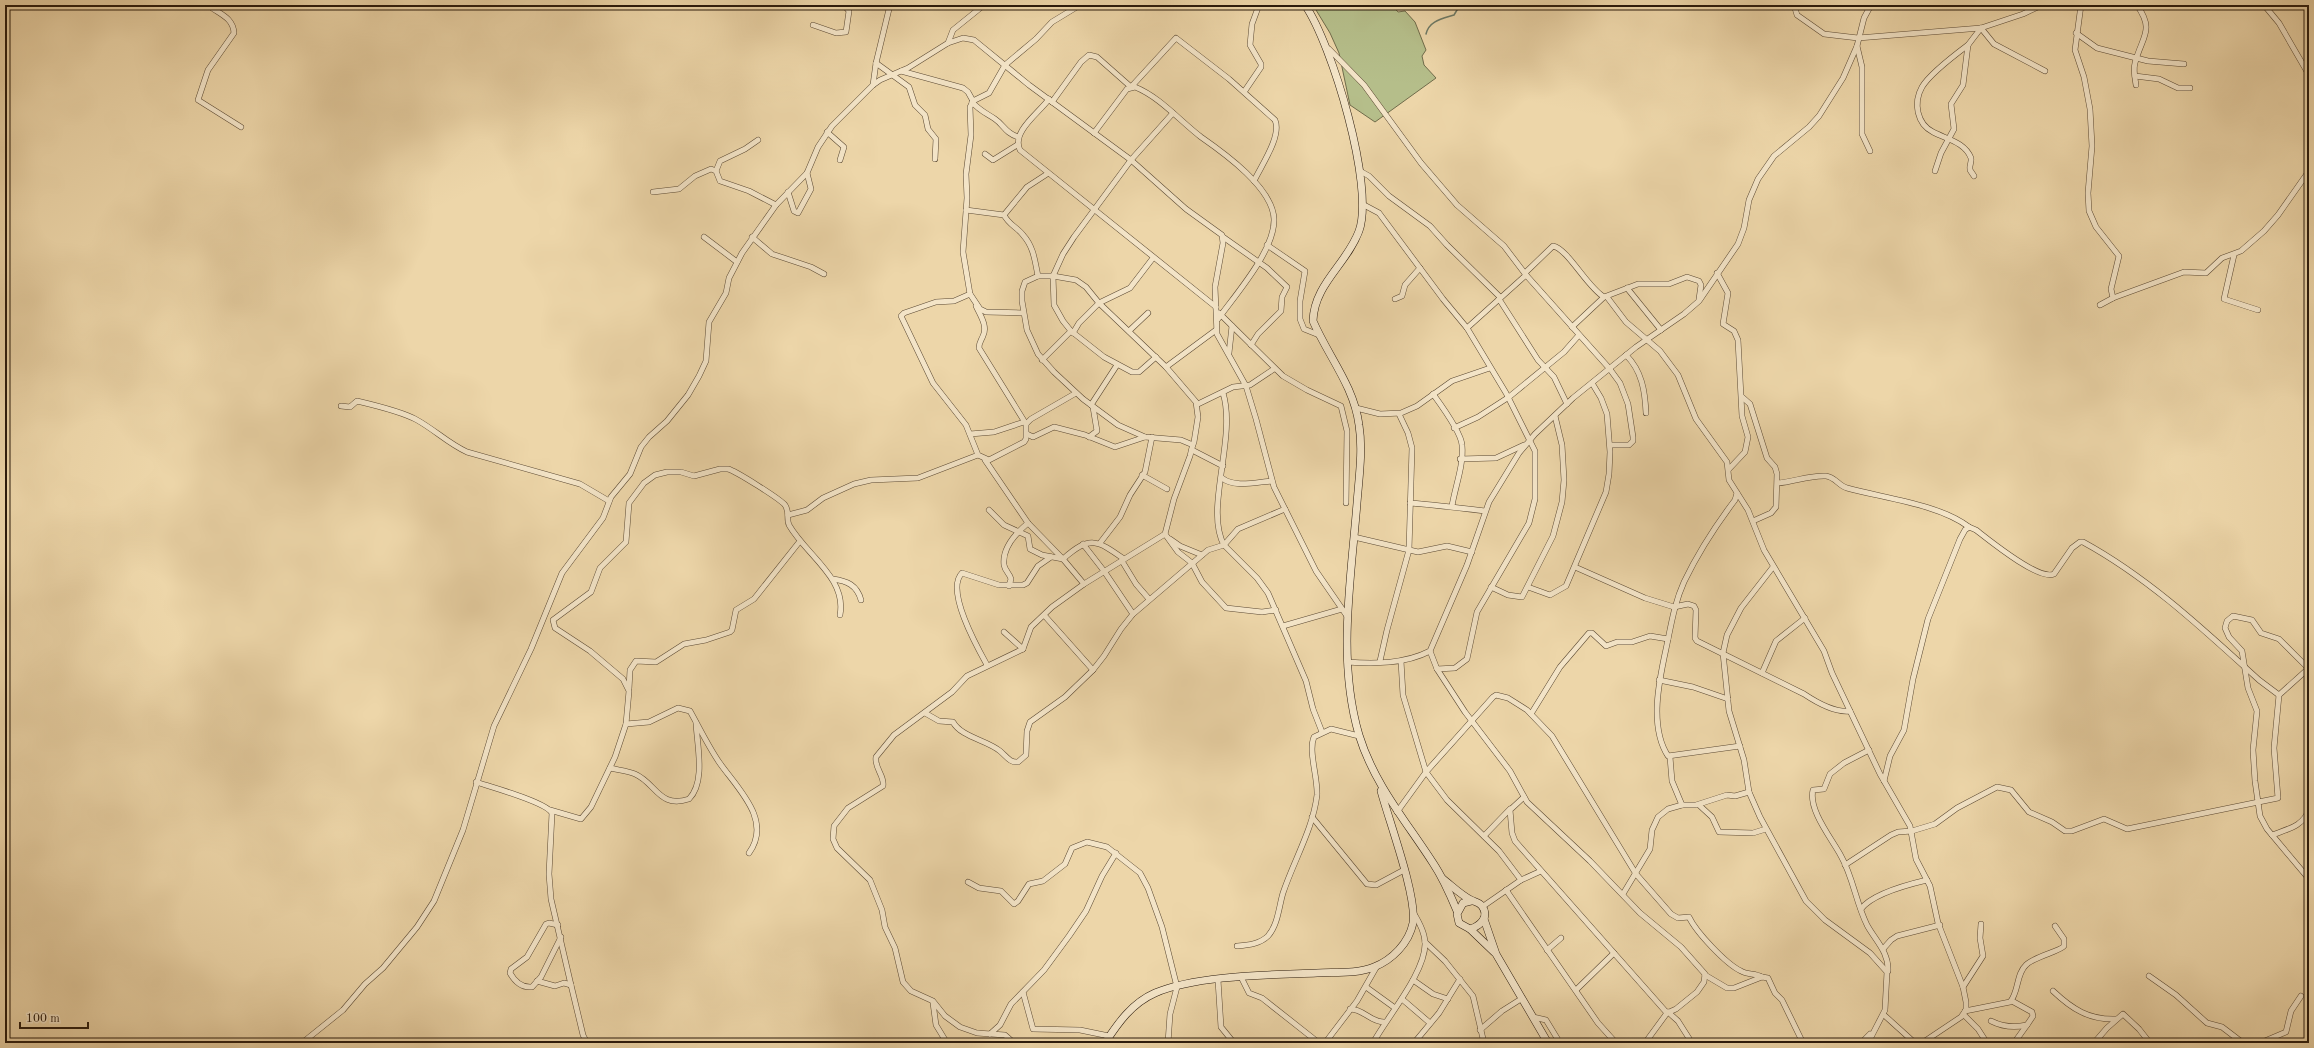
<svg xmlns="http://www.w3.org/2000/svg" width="2314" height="1048" font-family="'Old Standard TT',serif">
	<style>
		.green { fill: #b5be8a; stroke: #706c4b }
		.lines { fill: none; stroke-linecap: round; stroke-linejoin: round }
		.stream { stroke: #6d7a67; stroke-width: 1.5 }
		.minor-casing { stroke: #5b4933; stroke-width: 6 }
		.secondary-casing { stroke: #2a1a0c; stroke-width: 8 }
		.minor { stroke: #f3e4c7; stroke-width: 5 }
		.secondary { stroke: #f3e4c7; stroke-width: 7 }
	</style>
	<rect width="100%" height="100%" fill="#edd6a9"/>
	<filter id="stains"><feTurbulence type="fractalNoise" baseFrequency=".005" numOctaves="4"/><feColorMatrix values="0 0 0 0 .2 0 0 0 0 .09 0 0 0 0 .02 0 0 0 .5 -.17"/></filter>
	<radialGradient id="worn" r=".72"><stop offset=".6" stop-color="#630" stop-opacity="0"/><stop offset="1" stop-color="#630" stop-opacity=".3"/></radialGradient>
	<path class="green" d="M 1313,5 L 1392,5 L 1398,12 L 1405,11 L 1415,22 L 1426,50 L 1422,56 L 1424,65 L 1436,78 L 1375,122 L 1350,105 L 1339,53 L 1330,33 Z"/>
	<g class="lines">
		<path class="stream" d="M 1426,34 C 1429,21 1441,19 1454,15 L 1460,5"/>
		<defs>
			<g id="minor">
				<path d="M 208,5 C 219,14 233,17 234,33 L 208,70 L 198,100 L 241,127"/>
				<path d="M 1794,5 L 1797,15 L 1824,34 L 1858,38 L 1981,28 L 2023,14 L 2042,5"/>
				<path d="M 2081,5 L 2075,50 L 2084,77 L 2090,109 L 2092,146 L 2088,193 L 2089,211 L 2096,227 L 2119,256 L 2111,289 L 2113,298"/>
				<path d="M 2264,5 L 2279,23 L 2309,75"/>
				<path d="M 813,25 L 836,33 L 846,32 L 849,11 L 844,5"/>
				<path d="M 2076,33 L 2097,48 L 2148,61 L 2184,64"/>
				<path d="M 948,43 L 953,30 L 984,5"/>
				<path d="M 1968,45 C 1956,54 1929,75 1922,87 C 1913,103 1917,124 1933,132 C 1946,139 1965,142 1971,158 C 1972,162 1969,165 1970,170 L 1974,176"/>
				<path d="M 1857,46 L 1862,67 L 1862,134 L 1870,151"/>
				<path d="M 1329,49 L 1364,85 L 1421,163 L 1457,205 L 1504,246 L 1526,275 L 1609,368 L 1620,383 L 1628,404 L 1633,437 L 1633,441 L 1629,445 L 1610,445"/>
				<path d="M 876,63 L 909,87 L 915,105 L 925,115 L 928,129 L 936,139 L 935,159"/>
				<path d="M 901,71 L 963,88 L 968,92 L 973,101"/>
				<path d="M 2135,76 L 2159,79 L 2178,88 L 2190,88"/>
				<path d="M 873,85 L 876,63 L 890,5"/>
				<path d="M 2136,85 C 2135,78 2133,70 2135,63 C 2142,36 2155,31 2137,5"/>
				<path d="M 1244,92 L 1261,67 L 1261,64 L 1250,45 L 1252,24 L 1259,5"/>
				<path d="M 1049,99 C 1039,113 1011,132 1020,150 L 1216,307"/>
				<path d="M 972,102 C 980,111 986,113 995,119 C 1004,125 1005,133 1018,137"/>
				<path d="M 1052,102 L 1081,62 L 1089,55 L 1097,57 L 1131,87 L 1176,38 L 1229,79 L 1275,120 C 1282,136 1261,166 1254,181"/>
				<path d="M 827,132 L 844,147 L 840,160"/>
				<path d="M 1094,133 L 1127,89 L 1135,87 C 1160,97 1180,121 1201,137 C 1224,153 1273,188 1274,219 C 1275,250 1236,294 1218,319"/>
				<path d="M 985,154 L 993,160 L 1017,145"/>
				<path d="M 716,171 L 720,161 L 745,149 L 758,140"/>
				<path d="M 1360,171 L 1369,176 L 1389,196 L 1430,226 L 1447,245 L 1500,297"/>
				<path d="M 1935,171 L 1941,153 L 1954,129 L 1951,104 L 1963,85 L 1968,45 L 1981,28 L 1994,44 L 2045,71"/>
				<path d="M 653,192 L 679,189 L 695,176 L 711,169 L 716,171 L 720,181 L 749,191 L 776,205"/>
				<path d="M 788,192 L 794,211 L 798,213 L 811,189 L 807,173"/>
				<path d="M 1364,205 L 1379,213 L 1443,299 L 1467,328 L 1506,393 L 1535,451 L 1535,499 L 1529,523 L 1477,612 L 1467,659 L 1455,668 L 1437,669 L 1430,651"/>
				<path d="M 966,210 L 1004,215 L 1027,187 L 1047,174"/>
				<path d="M 1004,215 C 1009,225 1017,227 1023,235 C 1034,247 1035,262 1038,276"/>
				<path d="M 704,237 L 737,262"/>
				<path d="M 752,237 L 772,254 L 811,267 L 824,274"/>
				<path d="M 1223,237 L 1267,268 L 1287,287 L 1282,297 L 1281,311 L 1258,334 L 1251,345"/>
				<path d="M 1267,245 L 1305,271 L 1300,301 L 1300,319 L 1304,329 L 1319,335"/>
				<path d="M 2234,255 L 2224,299 L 2258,310"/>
				<path d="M 1525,273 L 1553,246 C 1568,249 1587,287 1604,297 L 1638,284 L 1669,284 L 1687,277 L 1699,281 L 1701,285 L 1699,299"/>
				<path d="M 1717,273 L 1728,293 L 1723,324 L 1734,331 L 1738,340 L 1742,416 L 1748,437 L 1745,452 L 1729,469"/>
				<path d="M 1627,288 L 1661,330"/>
				<path d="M 970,294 L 954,301 L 936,302 L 904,313 L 901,316 L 933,383 L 966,425 L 978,455 L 989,460 L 1024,442 L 1026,439 L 1026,424 L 1031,419 L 1076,393"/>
				<path d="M 1607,297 L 1626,322 L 1660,351 L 1678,375 L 1696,419 L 1727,462 L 1729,480 L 1748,510 L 1764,550 L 1824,651 L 1832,673 L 1880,774 L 1910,826 L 1916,859 L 1930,886 L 1938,923 L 1963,987 L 1966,1002 L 1966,1010 L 1961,1017 L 1922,1043"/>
				<path d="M 1395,299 L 1402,296 L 1405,285 L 1420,268"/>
				<path d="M 1499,299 L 1538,360 L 1554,377 L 1567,404"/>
				<path d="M 2100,305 L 2113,298 L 2184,272 L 2206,273 L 2222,258 L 2241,251 L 2264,231 L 2278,215 L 2309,171"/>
				<path d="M 976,306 C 980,315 988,326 983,336 C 981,341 979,342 979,348 L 1026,424"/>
				<path d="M 1023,313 L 986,312 L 980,309 L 970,294 L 963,252 L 967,198 L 966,174 L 971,135 L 970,107 L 973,101 L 989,93 L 1005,65 L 1036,39 L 1052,22 L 1080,5"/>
				<path d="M 1219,313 L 1283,376 L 1307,390 L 1341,406 L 1347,431 L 1346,503"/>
				<path d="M 1572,327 L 1604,297"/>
				<path d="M 1467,328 L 1526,275"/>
				<path d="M 1129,331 L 1148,313"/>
				<path d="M 1073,333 L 1079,323 L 1099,303 L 1130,288 L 1153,258"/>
				<path d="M 1229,353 L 1232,326"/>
				<path d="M 1626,355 C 1642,371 1645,391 1646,413"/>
				<path d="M 1156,357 L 1139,372 L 1132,372 L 1104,357 L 1071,331 L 1063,321 L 1054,305 L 1053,276 L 1063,254 L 1074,237 L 1131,160 L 1173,113"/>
				<path d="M 1042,360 L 1071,331"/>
				<path d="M 1166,367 L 1216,330"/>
				<path d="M 1223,393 C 1237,438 1204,509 1224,545 L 1257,578 L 1268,593 L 1306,681 L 1313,709 L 1322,732"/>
				<path d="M 1433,394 C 1441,405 1461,432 1462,445 C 1464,465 1455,487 1452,506"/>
				<path d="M 1742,397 L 1750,404 L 1767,458 L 1775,467 L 1777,474 L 1776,507 L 1771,513 L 1753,521"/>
				<path d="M 1198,404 L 1233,387 L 1250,385 L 1274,369"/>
				<path d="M 1091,405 L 1117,365"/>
				<path d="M 341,406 L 350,407 L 357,401 C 374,405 403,412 417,420 C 435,430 449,444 467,452 L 580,484 L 609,501"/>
				<path d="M 1356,408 L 1380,414 L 1401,413 L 1417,406 L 1452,381 L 1490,368"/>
				<path d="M 1454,428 L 1478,417 L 1509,397 L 1564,352 L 1579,335"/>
				<path d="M 970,434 L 994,432 L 1024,422"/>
				<path d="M 1027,434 L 1033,437 L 1054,427 L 1085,435 L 1115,447 L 1145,437"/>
				<path d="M 1089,437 L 1097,431 L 1093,407"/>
				<path d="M 1193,445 L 1181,440 L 1145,437 L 1118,425 L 1083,399 L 1054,372 L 1038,354 L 1027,330 L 1022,301 L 1022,291 L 1025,282 L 1038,276 L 1053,276 L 1076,280 L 1086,287 L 1099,303 L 1166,367 L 1196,402 L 1198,417 L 1194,442 C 1192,447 1191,451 1190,456 L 1174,499 L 1165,534 L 1178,552 L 1192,563 L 1202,582 L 1226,608 L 1262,612 L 1276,610"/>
				<path d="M 1192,450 L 1223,466"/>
				<path d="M 1460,459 L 1496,458 L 1524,445"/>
				<path d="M 985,460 L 1028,523 L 1063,559 L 1084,584"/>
				<path d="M 1142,475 L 1167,489"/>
				<path d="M 1222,478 C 1234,488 1257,482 1272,481"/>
				<path d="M 1778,483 C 1794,482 1809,475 1826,476 C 1835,477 1839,486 1847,488 C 1883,498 1939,504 1969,527"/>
				<path d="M 1737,493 L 1735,500 C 1716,525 1698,553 1684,582 C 1674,604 1671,626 1666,649 C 1659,681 1649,727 1668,756 L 1740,746"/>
				<path d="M 1410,503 C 1435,505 1460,508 1485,511"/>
				<path d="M 989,510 L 1004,525 L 1028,536 L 1030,549 L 1042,555 L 1063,559 C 1090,535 1097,540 1124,559"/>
				<path d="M 788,515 L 807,510 L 823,498 L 854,484 L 871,480 L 918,478 L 978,455"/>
				<path d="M 1354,537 L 1418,552 L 1447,546 L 1472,552"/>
				<path d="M 1170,539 L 1180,546 L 1202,555"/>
				<path d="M 1100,543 L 1120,517 L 1130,495 L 1145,472 L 1152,437"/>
				<path d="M 1083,544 L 1104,571 L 1133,614"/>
				<path d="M 1122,561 L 1136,584 L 1149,599"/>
				<path d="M 1575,567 L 1645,598 L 1674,607 L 1688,604 L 1694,606 L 1696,610 L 1695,638 L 1697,641 L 1804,694 C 1816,702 1834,713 1850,711"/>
				<path d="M 1773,567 L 1741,608 L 1727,635 L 1723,653 L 1729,711 L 1744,760 L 1749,792 L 1760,817 L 1806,901 L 1825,920 L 1870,953 L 1887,972 L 1885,1010 L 1868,1043"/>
				<path d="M 833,579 C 847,581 857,585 861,600"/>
				<path d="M 1009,586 L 1011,579 C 1010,574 1005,571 1004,565 C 1002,548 1016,533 1028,523"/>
				<path d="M 1491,587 L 1508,595 L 1522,597 L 1553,536 L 1562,502 L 1564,480 L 1562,445 L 1555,416"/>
				<path d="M 1528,587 L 1550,595 L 1566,586 L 1606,492 L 1609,474 L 1610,452 L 1607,414 L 1601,398 L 1592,383"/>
				<path d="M 1044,615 L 1093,670"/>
				<path d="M 1283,626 L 1342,609"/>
				<path d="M 1004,632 L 1023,649"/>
				<path d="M 1380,661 L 1387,630 L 1409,550 L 1412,448 L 1408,433 L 1399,414"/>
				<path d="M 1401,661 L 1403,695 L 1426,772 L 1447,800 L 1499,851 L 1521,880"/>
				<path d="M 1347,662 C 1374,664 1405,664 1430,651 L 1467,565 L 1489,502 L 1519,453 L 1535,434 L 1573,398 L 1636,347 L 1684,314 L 1699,301 L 1738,244 L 1744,228 L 1749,200 L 1758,179 L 1774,156 L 1809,127 L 1819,116 L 1843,78 L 1857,46 L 1864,18 L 1871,5"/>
				<path d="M 987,665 C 977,647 945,590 962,573 L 999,585 L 1023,585 L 1027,583 L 1038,566 L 1051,557"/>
				<path d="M 1437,669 L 1465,712 L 1510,771 L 1527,802 L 1590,861 L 1640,913 L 1681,947 L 1705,974 L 1704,982 L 1697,992 L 1676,1009 L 1667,1013 L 1645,1043"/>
				<path d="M 2309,669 L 2279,639 L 2261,633 L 2252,620 L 2233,616 L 2227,621 L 2225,628 L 2229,637 L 2242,651 L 2248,688 L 2257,711 L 2253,750 L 2255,781 L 2260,816 L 2267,829 L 2309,879"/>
				<path d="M 1762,673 L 1776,641 L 1805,618"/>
				<path d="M 1659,680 L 1693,687 L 1728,699"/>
				<path d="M 629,689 L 630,670 L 636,661 L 656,662 L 684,644 L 706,640 L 730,632 L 732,630 L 736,610 L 754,599 L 800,541"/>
				<path d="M 925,713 L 939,721 L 953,722 C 961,737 987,740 1000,751 C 1006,756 1010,763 1018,762 L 1026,755 L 1027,731 L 1030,722 L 1065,697 L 1093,670 L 1104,656 L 1121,629 L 1133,614 L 1208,550 L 1224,545 L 1238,529 L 1285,509"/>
				<path d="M 1531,714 L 1560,667 L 1589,633 L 1592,633 L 1606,646 L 1617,642 L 1632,642 L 1650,636 L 1668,639"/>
				<path d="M 626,724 L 649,722 L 678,708 L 690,711 C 699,727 708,746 719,762 C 737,788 773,820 749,853"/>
				<path d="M 1869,750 L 1844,763 L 1830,774 L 1824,789 L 1813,790 C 1808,810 1832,839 1841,856 C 1853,877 1856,903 1867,925 C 1875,940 1889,952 1888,971"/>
				<path d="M 1670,757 L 1672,781 L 1682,805 L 1696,805 L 1727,795 L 1735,796 L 1749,792"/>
				<path d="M 610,768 C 618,770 628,771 635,774 C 656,783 659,809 689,799 C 706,782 697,745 696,723"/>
				<path d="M 1884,781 L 1890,756 L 1904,730 L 1913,679 L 1928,619 L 1960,539 L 1965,530 L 1969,527 L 1976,530 C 1989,540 2039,581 2054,574 L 2072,548 L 2080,542 L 2083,542 C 2149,578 2204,630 2259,680 L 2279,695"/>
				<path d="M 476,782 C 491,787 546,802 552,813 L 549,874 L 551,899 L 571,985 L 583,1035 L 587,1043"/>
				<path d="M 1524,797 L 1510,810 L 1512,833 L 1515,841 L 1667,1013"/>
				<path d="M 1699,805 L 1712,817 L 1719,832 L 1753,833 L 1766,829"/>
				<path d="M 550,810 L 581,819 L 591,807 L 615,757 L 626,724 L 629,691 L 623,679 L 590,651 L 555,628 L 553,620 L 591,592 L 600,568 L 626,542 L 629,503 L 644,483 L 655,475 L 667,472 L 681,472 L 694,476 L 720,469 L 728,469 C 736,471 780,499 785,505 C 790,512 786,519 789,525 C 806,555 847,578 840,615"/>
				<path d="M 1397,812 L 1426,772 L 1493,697 L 1496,695 L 1508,698 L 1527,710 L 1552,736 L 1636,874 L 1671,914 L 1678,918 L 1689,917 C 1696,932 1726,964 1741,971 C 1747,975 1755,973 1762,977"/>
				<path d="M 1312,817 L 1367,884 L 1376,885 L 1404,870"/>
				<path d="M 2272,835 C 2288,829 2304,826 2309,809"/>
				<path d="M 1484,836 L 1510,809"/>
				<path d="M 1845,865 L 1891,835 L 1898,832 L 1912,831 L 1935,824 L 1957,808 L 1997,787 L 2011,790 L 2029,812 L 2052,822 L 2065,831 L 2072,831 L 2104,819 L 2127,829 L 2278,798 L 2274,748 L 2279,695 L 2309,668"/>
				<path d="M 968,882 L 979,888 L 1001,891 L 1014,904 L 1018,901 L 1029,884 L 1043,881 L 1065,864 L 1072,848 L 1087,842 L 1107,847 L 1140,873 L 1148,888 L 1162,927 L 1177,987 L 1170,1014 L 1168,1043"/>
				<path d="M 1506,890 L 1598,1023 L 1616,1043"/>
				<path d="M 1623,894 L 1650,849 L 1652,830 L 1658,817 L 1668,809 L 1682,805"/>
				<path d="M 1482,907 L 1521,880 L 1541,871"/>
				<path d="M 1861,909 C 1872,894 1910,884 1927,880"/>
				<path d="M 558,925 L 549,923 L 546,924 L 527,957 L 511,969 L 510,973 C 515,982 522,988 532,987 L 541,977 L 561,937"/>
				<path d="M 1425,942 L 1445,961 L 1473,996 L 1484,1043"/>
				<path d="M 1237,946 C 1248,945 1260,944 1268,936 C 1278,925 1279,906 1283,893 C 1294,860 1313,829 1317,795 C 1318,778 1308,751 1314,737 L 1331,729 L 1359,736"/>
				<path d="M 1883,949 L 1891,940 L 1897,936 L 1940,925"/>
				<path d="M 1547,950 L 1561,938"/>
				<path d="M 1705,975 L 1727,988 L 1734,988 L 1762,977 L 1768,978 L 1775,993 L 1782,1000 L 1803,1043"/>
				<path d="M 2149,976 L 2176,995 L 2207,1023 L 2222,1027 L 2243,1043"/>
				<path d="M 1241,977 L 1249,993 L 1262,998 L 1319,1043"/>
				<path d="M 1218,980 L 1221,1027 L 1234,1043"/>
				<path d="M 1413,980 L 1433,994 L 1448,999"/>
				<path d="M 537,981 L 555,986 L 564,983 L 571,985"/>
				<path d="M 1366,987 L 1395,1008"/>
				<path d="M 1963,987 L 1983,956 L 1980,938 L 1981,924"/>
				<path d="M 1576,990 L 1614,953"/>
				<path d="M 2053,991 C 2072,1009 2089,1020 2116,1019"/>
				<path d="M 1023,992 L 1033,1029 L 1080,1030 L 1109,1036"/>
				<path d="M 1402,999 L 1430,1023"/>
				<path d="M 933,1003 L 936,1025 L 947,1043"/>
				<path d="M 1350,1009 C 1364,1009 1370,1022 1384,1022"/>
				<path d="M 1965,1011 L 2010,1002 C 2019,992 2016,974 2026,965 C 2033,957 2061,951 2064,946 L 2064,939 L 2055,926"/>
				<path d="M 1668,1012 L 1678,1021 L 1692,1043"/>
				<path d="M 1884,1015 L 1915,1043"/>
				<path d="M 1964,1015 L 1978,1029 L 1987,1043"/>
				<path d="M 1533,1017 L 1546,1020 L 1560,1043"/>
				<path d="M 1991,1021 C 2003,1027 2014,1028 2027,1025 L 2033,1016 L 2032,1012 L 2012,1001"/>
				<path d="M 1480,1030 L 1502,1011 L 1521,999"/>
				<path d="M 990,1034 L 1000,1025 L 1011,1004 L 1044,970 L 1069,936 L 1086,911 L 1102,876 L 1116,853"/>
				<path d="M 302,1043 L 343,1010 L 365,984 L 383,968 L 417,927 L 434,901 L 463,830 L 494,726 L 531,649 L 562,573 L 603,518 L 611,497 L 630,474 L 641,447 L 649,437 L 667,421 L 688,395 L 699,376 L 706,361 L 709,322 L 726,293 L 729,278 L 742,253 L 776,205 L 807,173 L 818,147 L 832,126 L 873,85 L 880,80 L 908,68 L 948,43 L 963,38 L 974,40 L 1029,85 L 1131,160 L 1186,209 L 1222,235 L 1223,243 L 1215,287 L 1217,334 L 1246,386 L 1256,419 L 1274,487 L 1316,571 L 1347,616"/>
				<path d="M 1014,1043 L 1005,1035 L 977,1033 L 960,1027 L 945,1016 L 933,1001 L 911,991 L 903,982 L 895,948 L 885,927 L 882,910 L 870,880 L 837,848 L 833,839 L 834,826 L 848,808 L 883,786 C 885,776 874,768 876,757 L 894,735 L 952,692 L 967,676 L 1023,649 L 1031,627 L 1052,607 L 1084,584 L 1165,534"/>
				<path d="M 1325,1043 L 1357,1001 L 1377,966"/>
				<path d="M 1373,1043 C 1387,1017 1426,972 1425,943 C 1425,933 1418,920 1413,912"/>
				<path d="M 1414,1043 L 1439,1013 L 1460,979"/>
				<path d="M 1861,1043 L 1870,1034"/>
				<path d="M 2014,1043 L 2027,1025"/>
				<path d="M 2094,1043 L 2107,1028 L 2123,1014 L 2139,1029 L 2150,1043"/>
				<path d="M 2260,1043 L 2286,1032 L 2291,1011 L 2301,996"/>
			</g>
			<g id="secondary">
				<path d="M 1305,5 C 1332,44 1375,187 1359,231 C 1347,264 1314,284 1313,321 C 1328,356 1354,386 1359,425 C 1363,450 1359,477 1357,503 C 1351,580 1337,660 1359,735 C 1374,784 1406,821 1433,863 C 1443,878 1450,894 1457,911"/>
				<path d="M 1443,879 C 1452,886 1461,895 1471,900 C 1475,902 1479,902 1482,906 C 1490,917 1480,926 1470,929 L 1459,923 L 1457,914 L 1463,903 L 1471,901"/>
				<path d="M 1484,919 L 1496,954 L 1548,1043"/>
				<path d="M 1470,929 L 1494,952"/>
				<path d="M 1105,1043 C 1118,1023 1132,1003 1155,993 C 1197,975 1271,975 1317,973 C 1335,972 1357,974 1374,967 C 1392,960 1409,943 1413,923 C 1417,896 1389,821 1381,791"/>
			</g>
		</defs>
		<use href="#minor" class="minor-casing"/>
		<use href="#secondary" class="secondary-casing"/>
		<use href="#minor" class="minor"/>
		<use href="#secondary" class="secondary"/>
	</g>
	<rect width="2314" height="1048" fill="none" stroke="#edd6a9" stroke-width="20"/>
	<rect x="6" y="6" width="2302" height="1036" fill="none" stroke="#2a1a0c" stroke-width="2"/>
	<rect x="10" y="10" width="2294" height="1028" fill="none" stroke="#2a1a0c"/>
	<path d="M20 1022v6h68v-6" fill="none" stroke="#2a1a0c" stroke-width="2"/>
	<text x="26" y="1022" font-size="12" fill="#2a1a0c" stroke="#f3e4c7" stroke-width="3" paint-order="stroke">100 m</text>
	<rect width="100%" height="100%" filter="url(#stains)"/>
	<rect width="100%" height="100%" fill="url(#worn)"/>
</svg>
